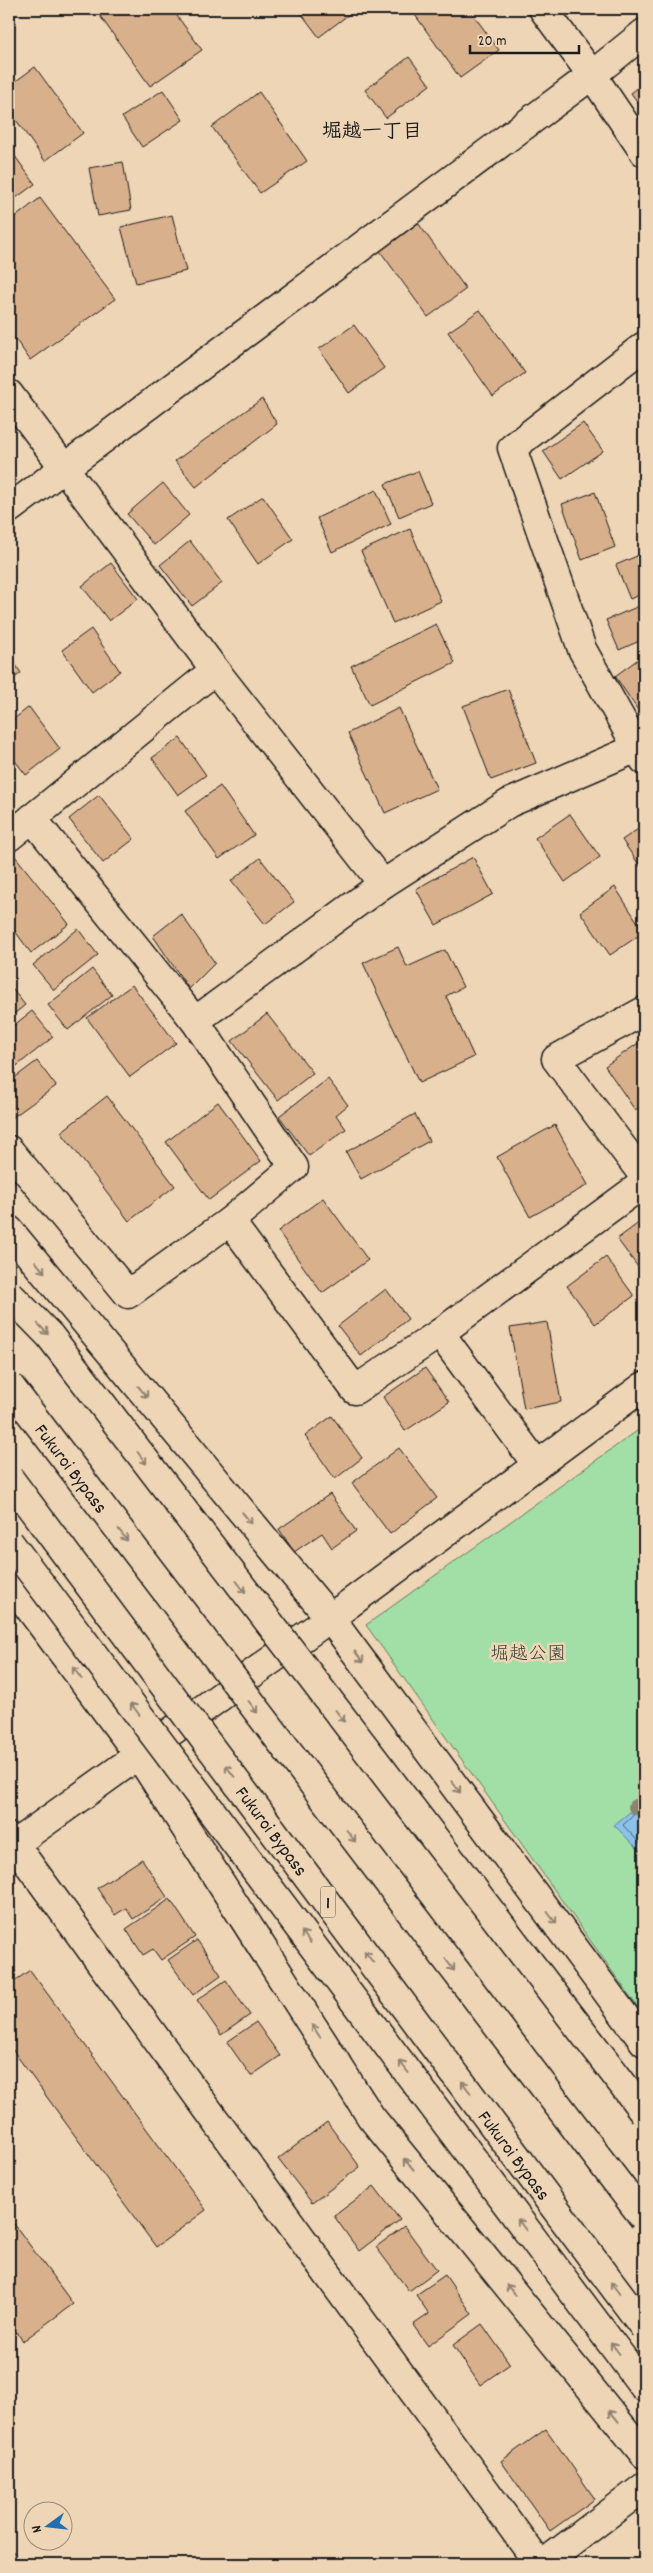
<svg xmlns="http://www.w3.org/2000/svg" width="653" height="2573" font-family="Dekko,'Klee One',sans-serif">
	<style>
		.green { fill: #a1dfa7; stroke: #5e7e62 }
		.water { fill: #8cc2ea; stroke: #5f8098 }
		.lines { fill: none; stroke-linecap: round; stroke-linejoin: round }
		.shore { stroke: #495e6e; stroke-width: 1 }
		.building { fill: #d9b08c; stroke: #1c1c1c }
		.minor-casing { stroke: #1c1c1c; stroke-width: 31 }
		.tertiary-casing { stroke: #1c1c1c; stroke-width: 31 }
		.trunk-casing { stroke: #1c1c1c; stroke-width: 31 }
		.minor { stroke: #eed5b6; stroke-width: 28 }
		.tertiary { stroke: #eed5b6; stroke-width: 28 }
		.trunk { stroke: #eed5b6; stroke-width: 28 }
		.trunk-bridge-casing { stroke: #1c1c1c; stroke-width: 31; stroke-linecap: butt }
		.trunk-bridge { stroke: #eed5b6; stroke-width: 28 }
		.tree { fill: #898571 }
		.oneway { stroke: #908271 }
		.labels { text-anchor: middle; stroke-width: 5; stroke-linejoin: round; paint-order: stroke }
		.shield { fill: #eed5b6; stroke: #5b544a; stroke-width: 1 }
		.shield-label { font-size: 18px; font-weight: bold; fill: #1c1c1c }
		.street-label { font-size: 19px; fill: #1c1c1c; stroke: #eed5b6 }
		.park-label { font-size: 19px; fill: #374338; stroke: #eed5b6 }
		.neighbourhood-label { font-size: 20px; font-weight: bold; fill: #1c1c1c; stroke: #eed5b6 }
	</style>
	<rect width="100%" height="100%" fill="#eed5b6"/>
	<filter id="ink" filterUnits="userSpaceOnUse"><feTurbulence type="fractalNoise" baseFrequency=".02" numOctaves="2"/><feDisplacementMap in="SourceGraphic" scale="10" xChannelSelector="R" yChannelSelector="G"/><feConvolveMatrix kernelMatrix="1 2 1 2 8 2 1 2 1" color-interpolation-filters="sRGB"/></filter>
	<g filter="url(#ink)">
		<path class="green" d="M 644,1426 L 644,2016 L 366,1625 Z"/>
		<path class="water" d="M 644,1806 L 644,1855 L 614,1825 L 636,1807 Z"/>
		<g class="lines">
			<path class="shore" d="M 644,1811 L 637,1812 L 623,1825 L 644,1848"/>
		</g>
		<g class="building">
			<path d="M 110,9 L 172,9 L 202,50 L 150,86 L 100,16 Z"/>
			<path d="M 298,9 L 356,9 L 319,37 Z"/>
			<path d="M 418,9 L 469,9 L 499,50 L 460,78 L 413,12 Z"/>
			<path d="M 409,57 L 430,85 L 386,118 L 365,90 Z"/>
			<path d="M 35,67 L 83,133 L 45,161 L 9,110 L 9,86 Z"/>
			<path d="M 644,83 L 644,111 L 631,93 Z"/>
			<path d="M 163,90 L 183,120 L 142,147 L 122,117 Z"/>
			<path d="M 259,92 L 307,161 L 260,193 L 212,127 Z"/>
			<path d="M 9,148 L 35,184 L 9,203 Z"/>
			<path d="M 123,162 L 131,210 L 98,216 L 89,168 Z"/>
			<path d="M 40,198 L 115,299 L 30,360 L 9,330 L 9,222 Z"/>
			<path d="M 172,215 L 186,271 L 136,283 L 121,227 Z"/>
			<path d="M 418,223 L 466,289 L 428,317 L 380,251 Z"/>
			<path d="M 480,310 L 525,373 L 493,396 L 448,332 Z"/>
			<path d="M 354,325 L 384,368 L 349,393 L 319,349 Z"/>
			<path d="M 262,399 L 277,424 L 196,487 L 175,461 Z"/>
			<path d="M 583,423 L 603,451 L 562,479 L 543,451 Z"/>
			<path d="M 418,471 L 431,503 L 399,517 L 385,484 Z"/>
			<path d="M 163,483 L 189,515 L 154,545 L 127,514 Z"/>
			<path d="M 376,490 L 391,524 L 332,552 L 317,518 Z"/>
			<path d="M 595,492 L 615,547 L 582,560 L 562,504 Z"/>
			<path d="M 263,496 L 293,539 L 258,564 L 228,520 Z"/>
			<path d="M 410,529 L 441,601 L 393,623 L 361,551 Z"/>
			<path d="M 190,541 L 222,583 L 192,606 L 160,565 Z"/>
			<path d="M 644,553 L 644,593 L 630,599 L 616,565 Z"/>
			<path d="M 111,563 L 138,599 L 109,621 L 82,586 Z"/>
			<path d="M 644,604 L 644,639 L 619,650 L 606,620 Z"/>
			<path d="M 436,624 L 455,663 L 370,705 L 351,666 Z"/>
			<path d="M 91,629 L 120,671 L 92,692 L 62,650 Z"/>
			<path d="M 9,655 L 21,673 L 9,682 Z"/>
			<path d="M 644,655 L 644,719 L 615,676 Z"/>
			<path d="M 508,689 L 536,763 L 491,780 L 463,706 Z"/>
			<path d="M 29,707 L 60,749 L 26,775 L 9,753 L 9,723 Z"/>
			<path d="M 399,708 L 437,789 L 385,813 L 348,733 Z"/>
			<path d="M 180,738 L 206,775 L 178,795 L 152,758 Z"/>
			<path d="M 220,786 L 254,835 L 219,859 L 185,811 Z"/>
			<path d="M 99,795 L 134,839 L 103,863 L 69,819 Z"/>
			<path d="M 570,814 L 600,857 L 565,882 L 535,838 Z"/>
			<path d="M 644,825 L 644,872 L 622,840 Z"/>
			<path d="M 15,856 L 69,924 L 31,953 L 9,923 L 9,861 Z"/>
			<path d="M 473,857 L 493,894 L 436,925 L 416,889 Z"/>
			<path d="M 260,858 L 294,902 L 265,924 L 231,881 Z"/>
			<path d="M 615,887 L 644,932 L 610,955 L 580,912 Z"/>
			<path d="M 181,914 L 215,963 L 189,989 L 153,936 Z"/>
			<path d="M 78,929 L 98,955 L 54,990 L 33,965 Z"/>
			<path d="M 398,947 L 407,967 L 445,950 L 463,987 L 446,996 L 474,1057 L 419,1083 L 363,963 Z"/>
			<path d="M 92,969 L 112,995 L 68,1030 L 48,1005 Z"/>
			<path d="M 9,985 L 25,1005 L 9,1018 Z"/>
			<path d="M 132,985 L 176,1043 L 130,1077 L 87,1018 Z"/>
			<path d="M 32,1011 L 53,1037 L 9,1072 L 9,1029 Z"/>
			<path d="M 267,1014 L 313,1073 L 278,1100 L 232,1041 Z"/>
			<path d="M 640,1042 L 644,1048 L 644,1104 L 635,1110 L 605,1066 Z"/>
			<path d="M 37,1061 L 56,1086 L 9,1120 L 9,1082 Z"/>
			<path d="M 328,1079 L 348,1105 L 336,1115 L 346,1129 L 309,1156 L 279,1116 Z"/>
			<path d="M 107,1096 L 175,1186 L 129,1221 L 61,1132 Z"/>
			<path d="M 218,1102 L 261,1161 L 209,1200 L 166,1142 Z"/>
			<path d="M 415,1114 L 429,1141 L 361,1179 L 346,1152 Z"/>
			<path d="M 555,1125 L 588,1185 L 530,1217 L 497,1157 Z"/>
			<path d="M 323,1198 L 368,1260 L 322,1293 L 278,1231 Z"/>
			<path d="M 644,1219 L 644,1275 L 617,1239 Z"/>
			<path d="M 606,1257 L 634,1296 L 595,1324 L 567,1286 Z"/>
			<path d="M 386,1289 L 408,1319 L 361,1356 L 338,1326 Z"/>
			<path d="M 547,1322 L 561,1402 L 524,1409 L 510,1328 Z"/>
			<path d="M 425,1368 L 449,1402 L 405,1431 L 383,1397 Z"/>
			<path d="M 332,1416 L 362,1458 L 335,1479 L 305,1436 Z"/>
			<path d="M 399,1448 L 437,1498 L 390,1534 L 352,1483 Z"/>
			<path d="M 330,1494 L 356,1531 L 332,1548 L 322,1533 L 294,1552 L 279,1529 Z"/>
			<path d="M 142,1859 L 167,1897 L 133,1919 L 126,1908 L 115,1915 L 97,1888 Z"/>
			<path d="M 170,1899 L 195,1937 L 161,1960 L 153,1949 L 143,1955 L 126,1929 Z"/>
			<path d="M 197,1940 L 221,1975 L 193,1995 L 168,1960 Z"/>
			<path d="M 30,1970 L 206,2210 L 156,2247 L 9,2045 L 9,1985 Z"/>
			<path d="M 226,1980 L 250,2015 L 221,2035 L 197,2000 Z"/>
			<path d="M 256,2022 L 280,2056 L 251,2076 L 227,2042 Z"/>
			<path d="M 327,2122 L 360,2167 L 312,2203 L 278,2159 Z"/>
			<path d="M 374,2186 L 400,2220 L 359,2251 L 334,2216 Z"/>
			<path d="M 9,2217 L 73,2304 L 23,2341 L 9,2322 Z"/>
			<path d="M 404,2226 L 437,2270 L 409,2291 L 376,2247 Z"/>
			<path d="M 445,2275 L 472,2314 L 428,2346 L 413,2325 L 429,2314 L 416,2295 Z"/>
			<path d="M 482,2324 L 510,2364 L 480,2385 L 453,2345 Z"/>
			<path d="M 546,2429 L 595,2499 L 550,2531 L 501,2461 Z"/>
			<path d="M 9,2546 L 22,2564 L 9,2564 Z"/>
		</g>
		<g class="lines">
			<defs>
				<g id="minor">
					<path d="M 543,9 L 592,75 L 644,152"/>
					<path d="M 644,346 L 512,448 L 582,649 L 644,760"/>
					<path d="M 9,394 L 215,670 L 383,884"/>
					<path d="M 9,837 L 215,670"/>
					<path d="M 644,1011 L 556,1059 L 644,1176"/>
					<path d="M 195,1021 L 383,884 L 509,803 L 644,745"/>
					<path d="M 9,1150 L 128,1294 L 230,1221 L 294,1167 L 195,1021 L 32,818"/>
					<path d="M 230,1221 L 355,1390 L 440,1333 L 644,1183"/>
					<path d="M 9,1230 L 330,1618 L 644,2042"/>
					<path d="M 440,1333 L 537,1465"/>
					<path d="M 9,1581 L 138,1754 L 371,2117 L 644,2454"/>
					<path d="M 330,1618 L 644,1386"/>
					<path d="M 9,1837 L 539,2564"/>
					<path d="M 543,2564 L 644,2487"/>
				</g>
				<g id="tertiary">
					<path d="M 9,509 L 592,75 L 644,33"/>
					<path d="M 9,1848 L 330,1618"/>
				</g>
				<path id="trunk" d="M 552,2264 L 644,2387"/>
			</defs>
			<use href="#minor" class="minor-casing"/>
			<use href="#tertiary" class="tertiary-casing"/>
			<use href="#trunk" class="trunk-casing"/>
			<use href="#minor" class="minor"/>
			<use href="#tertiary" class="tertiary"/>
			<use href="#trunk" class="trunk"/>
			<defs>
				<g id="trunk-bridge">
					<path d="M 9,1294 L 50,1336 L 644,2112"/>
					<path id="s1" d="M 9,1385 L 644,2218"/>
					<path id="s2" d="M 9,1478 L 644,2327"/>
					<path d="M 9,1542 L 552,2264"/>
				</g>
			</defs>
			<use href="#trunk-bridge" class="trunk-bridge-casing"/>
			<use href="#trunk-bridge" class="trunk-bridge"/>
		</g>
		<circle class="tree" cx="636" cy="1807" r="8"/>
		<defs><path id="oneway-shaft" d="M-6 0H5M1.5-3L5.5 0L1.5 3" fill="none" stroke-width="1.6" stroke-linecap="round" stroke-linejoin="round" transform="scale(1.25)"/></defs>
		<g class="oneway">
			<use href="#oneway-shaft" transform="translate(40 1267) rotate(50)"/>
			<use href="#oneway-shaft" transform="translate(43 1329) rotate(46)"/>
			<use href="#oneway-shaft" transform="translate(143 1392) rotate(50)"/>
			<use href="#oneway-shaft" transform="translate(142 1458) rotate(53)"/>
			<use href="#oneway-shaft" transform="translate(247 1518) rotate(50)"/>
			<use href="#oneway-shaft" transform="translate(123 1535) rotate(53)"/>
			<use href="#oneway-shaft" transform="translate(241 1587) rotate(53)"/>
			<use href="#oneway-shaft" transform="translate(359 1657) rotate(53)"/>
			<use href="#oneway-shaft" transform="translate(77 1673) rotate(-127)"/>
			<use href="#oneway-shaft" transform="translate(253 1707) rotate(53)"/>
			<use href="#oneway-shaft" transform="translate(135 1709) rotate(-127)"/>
			<use href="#oneway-shaft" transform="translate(340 1716) rotate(53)"/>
			<use href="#oneway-shaft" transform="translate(230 1771) rotate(-127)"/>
			<use href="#oneway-shaft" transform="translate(456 1787) rotate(53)"/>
			<use href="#oneway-shaft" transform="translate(351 1836) rotate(53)"/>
			<use href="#oneway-shaft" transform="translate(552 1918) rotate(53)"/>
			<use href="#oneway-shaft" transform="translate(306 1937) rotate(-127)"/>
			<use href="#oneway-shaft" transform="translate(369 1957) rotate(-127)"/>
			<use href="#oneway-shaft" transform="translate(450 1965) rotate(53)"/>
			<use href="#oneway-shaft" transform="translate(316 2031) rotate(-123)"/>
			<use href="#oneway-shaft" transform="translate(404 2067) rotate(-127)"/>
			<use href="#oneway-shaft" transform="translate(466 2087) rotate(-127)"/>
			<use href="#oneway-shaft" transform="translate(409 2164) rotate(-129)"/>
			<use href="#oneway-shaft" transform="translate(522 2225) rotate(-127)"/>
			<use href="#oneway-shaft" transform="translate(615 2288) rotate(-127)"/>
			<use href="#oneway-shaft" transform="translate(511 2290) rotate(-129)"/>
			<use href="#oneway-shaft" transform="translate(615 2348) rotate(-127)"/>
			<use href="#oneway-shaft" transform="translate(614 2416) rotate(-129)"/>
		</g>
	</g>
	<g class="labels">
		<rect class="shield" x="320.5" y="1886.5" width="15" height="31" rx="4"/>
		<g class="shield-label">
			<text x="328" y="1908">1</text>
		</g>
		<g class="street-label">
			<text dy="7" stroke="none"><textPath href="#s1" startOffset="104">Fukuroi Bypass</textPath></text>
			<text dy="7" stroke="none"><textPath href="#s2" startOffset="440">Fukuroi Bypass</textPath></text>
			<text dy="7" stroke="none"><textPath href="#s2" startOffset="845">Fukuroi Bypass</textPath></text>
		</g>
		<g class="park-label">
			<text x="528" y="1659">堀越公園</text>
		</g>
		<g class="neighbourhood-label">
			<text x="372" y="137">堀越一丁目</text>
		</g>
	</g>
	<rect width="653" height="2573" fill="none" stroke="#eed5b6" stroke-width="30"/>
	<rect x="15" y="15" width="623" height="2543" fill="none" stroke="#1c1c1c" stroke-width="2" filter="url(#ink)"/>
	<g transform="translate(48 2526) rotate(255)"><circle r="24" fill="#eed5b6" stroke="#9a8b78"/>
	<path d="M0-4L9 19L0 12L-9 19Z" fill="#1f6fb2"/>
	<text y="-8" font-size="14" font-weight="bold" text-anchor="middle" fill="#1c1c1c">N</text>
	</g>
	<path d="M470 45v8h109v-8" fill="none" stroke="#1c1c1c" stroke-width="2.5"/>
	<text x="478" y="45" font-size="15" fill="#1c1c1c" stroke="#eed5b6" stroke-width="4" paint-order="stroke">20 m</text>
</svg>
